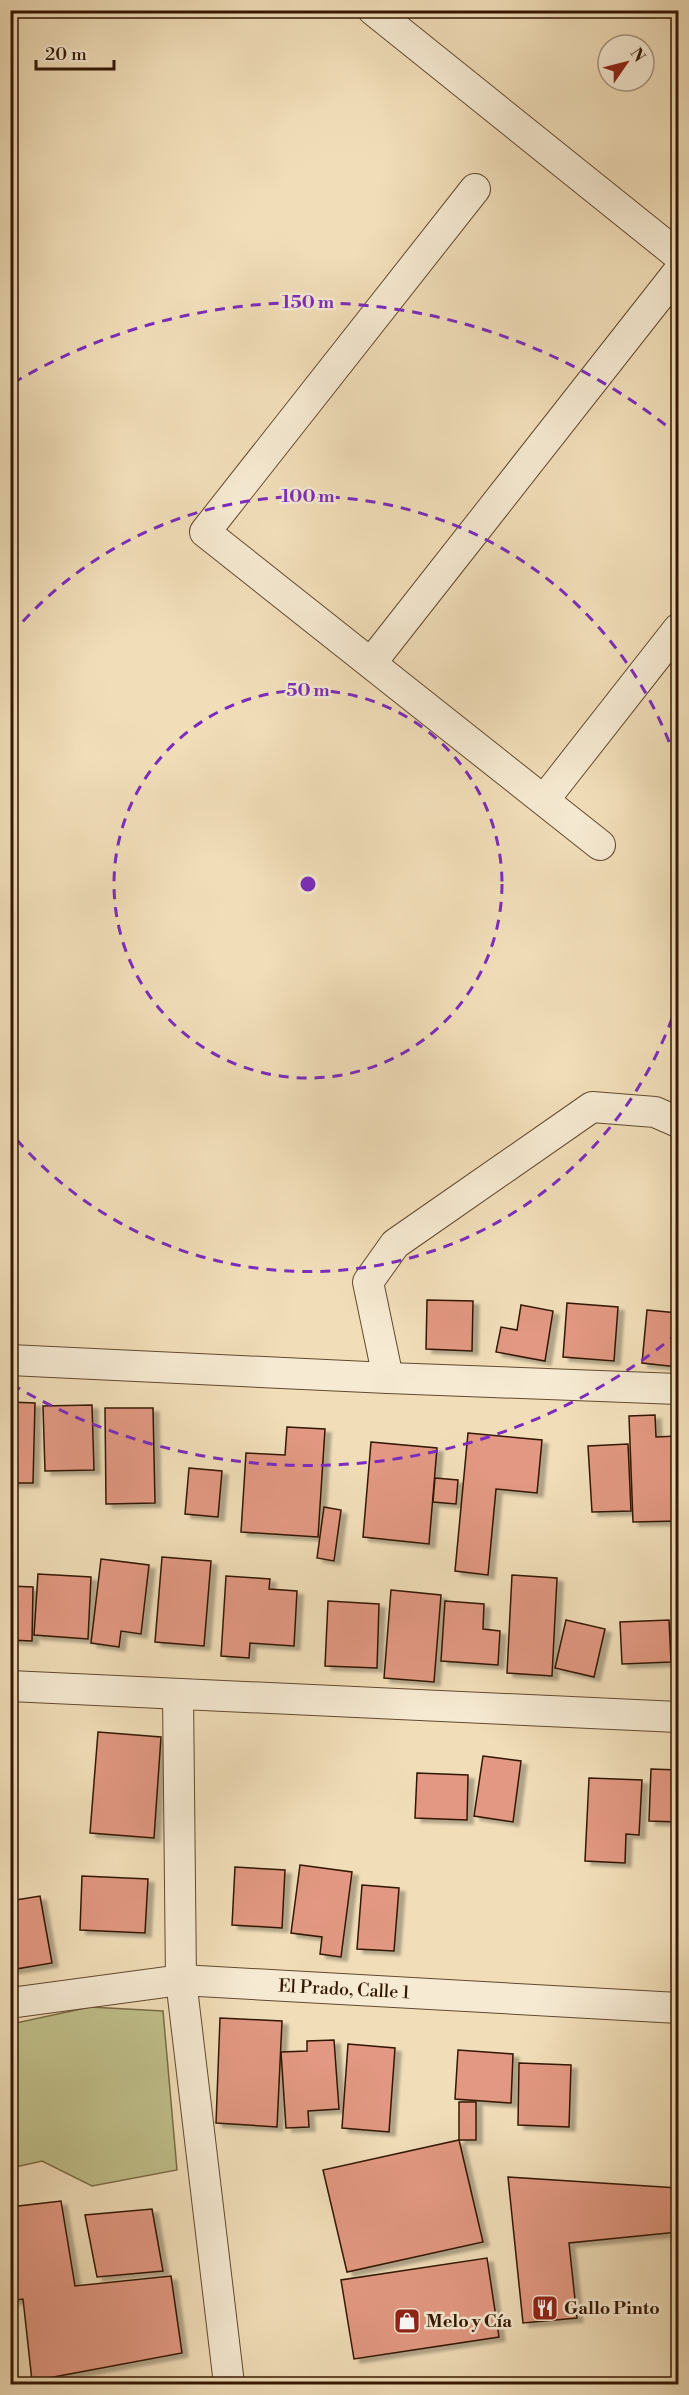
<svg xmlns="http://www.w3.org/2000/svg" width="689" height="2395" font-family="'Libre Bodoni',serif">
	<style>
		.green { fill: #c0c08b; stroke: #7a6c46; stroke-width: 1.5 }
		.building { fill: #e29882; stroke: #331701; stroke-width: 1.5; filter: url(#shadow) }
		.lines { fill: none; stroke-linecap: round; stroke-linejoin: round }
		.street-casing { stroke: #62492f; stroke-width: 32 }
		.street { stroke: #f6ead2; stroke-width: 30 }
		.ring { fill: none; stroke: #7b2cbf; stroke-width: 3; stroke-dasharray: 10 8 }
		.labels { text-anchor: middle; stroke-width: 5; stroke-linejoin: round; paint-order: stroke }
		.street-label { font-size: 18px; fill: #331701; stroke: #f6ead2 }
		.poi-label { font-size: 18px; font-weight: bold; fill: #331701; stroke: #f6ead2; text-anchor: start }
		.centre { fill: #7b2cbf; stroke: #f6ead2; stroke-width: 3 }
		.ring-label { font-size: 18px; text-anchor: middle; font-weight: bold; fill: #7b2cbf; stroke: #f6ead2; stroke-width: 5; stroke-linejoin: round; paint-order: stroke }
	</style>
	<defs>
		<filter id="shadow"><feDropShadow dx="6" dy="4" stdDeviation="1.5" flood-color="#0004"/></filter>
	</defs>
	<rect width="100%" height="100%" fill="#f1deb9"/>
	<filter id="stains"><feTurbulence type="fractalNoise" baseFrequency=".00333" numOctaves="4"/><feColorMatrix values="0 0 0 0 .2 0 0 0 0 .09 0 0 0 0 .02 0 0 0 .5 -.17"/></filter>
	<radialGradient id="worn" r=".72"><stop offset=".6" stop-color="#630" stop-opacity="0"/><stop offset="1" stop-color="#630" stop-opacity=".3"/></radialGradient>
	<path class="green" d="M 90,2007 L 163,2011 L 177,2170 L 92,2186 L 42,2161 L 11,2168 L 11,2024 Z"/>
	<g class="building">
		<path d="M 427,1300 L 473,1301 L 472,1351 L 426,1349 Z"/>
		<path d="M 567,1303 L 618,1307 L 614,1361 L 563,1357 Z"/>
		<path d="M 521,1305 L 553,1311 L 545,1361 L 496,1352 L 501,1327 L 517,1330 Z"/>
		<path d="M 647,1310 L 678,1313 L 678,1367 L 642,1363 Z"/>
		<path d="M 10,1402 L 35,1403 L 33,1483 L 10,1483 Z"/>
		<path d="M 92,1405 L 94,1470 L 45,1471 L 43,1406 Z"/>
		<path d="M 105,1408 L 153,1408 L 155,1503 L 106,1504 Z"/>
		<path d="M 655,1415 L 656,1437 L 677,1436 L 678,1521 L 633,1522 L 629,1416 Z"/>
		<path d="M 287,1427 L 325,1429 L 318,1537 L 241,1532 L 246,1453 L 285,1455 Z"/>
		<path d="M 468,1433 L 542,1440 L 537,1493 L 496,1489 L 488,1575 L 455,1571 Z"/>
		<path d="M 371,1442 L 437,1448 L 429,1544 L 363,1537 Z"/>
		<path d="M 628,1444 L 631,1511 L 592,1512 L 588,1446 Z"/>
		<path d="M 189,1468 L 222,1471 L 218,1517 L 185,1514 Z"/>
		<path d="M 435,1478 L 458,1480 L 456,1504 L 433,1502 Z"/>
		<path d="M 324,1507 L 341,1510 L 334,1561 L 317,1558 Z"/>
		<path d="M 162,1557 L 211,1561 L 204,1646 L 155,1642 Z"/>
		<path d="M 101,1559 L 149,1565 L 141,1634 L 121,1631 L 119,1647 L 91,1643 Z"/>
		<path d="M 38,1574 L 91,1577 L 88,1639 L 34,1635 Z"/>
		<path d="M 512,1575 L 557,1578 L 552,1676 L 507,1673 Z"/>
		<path d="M 226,1576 L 270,1579 L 269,1589 L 297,1591 L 294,1646 L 250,1643 L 249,1658 L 221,1656 Z"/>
		<path d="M 10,1586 L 33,1587 L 32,1641 L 10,1640 Z"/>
		<path d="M 391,1590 L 441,1595 L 434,1682 L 384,1678 Z"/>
		<path d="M 328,1601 L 379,1604 L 377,1668 L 325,1666 Z"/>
		<path d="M 445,1601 L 484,1604 L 483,1629 L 500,1631 L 498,1665 L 441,1661 Z"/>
		<path d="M 566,1620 L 605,1629 L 594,1677 L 555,1668 Z"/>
		<path d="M 669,1620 L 671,1662 L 622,1664 L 620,1622 Z"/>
		<path d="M 98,1732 L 161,1737 L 154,1838 L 90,1833 Z"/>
		<path d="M 483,1756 L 521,1761 L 513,1822 L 474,1816 Z"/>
		<path d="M 651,1769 L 678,1770 L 678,1822 L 649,1821 Z"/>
		<path d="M 417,1773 L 468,1775 L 467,1820 L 415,1818 Z"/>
		<path d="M 589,1778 L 642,1780 L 639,1835 L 626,1834 L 625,1863 L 585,1861 Z"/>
		<path d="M 300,1865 L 352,1872 L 341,1957 L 320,1954 L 322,1937 L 291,1933 Z"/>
		<path d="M 235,1867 L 285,1870 L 282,1928 L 232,1925 Z"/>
		<path d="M 82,1876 L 148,1879 L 145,1933 L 80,1930 Z"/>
		<path d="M 362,1885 L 399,1888 L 394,1951 L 357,1949 Z"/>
		<path d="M 40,1896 L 52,1963 L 10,1970 L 10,1901 Z"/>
		<path d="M 220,2018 L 282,2021 L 277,2127 L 216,2123 Z"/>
		<path d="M 334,2040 L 339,2109 L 308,2111 L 309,2127 L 286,2128 L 281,2052 L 307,2051 L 307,2041 Z"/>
		<path d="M 348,2044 L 395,2048 L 389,2132 L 342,2128 Z"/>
		<path d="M 458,2050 L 513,2054 L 511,2103 L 455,2099 Z"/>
		<path d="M 519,2063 L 571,2065 L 569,2127 L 518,2125 Z"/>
		<rect x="459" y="2102" width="17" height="38"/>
		<path d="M 459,2140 L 483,2242 L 347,2272 L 323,2170 Z"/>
		<path d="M 508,2177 L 678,2188 L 678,2232 L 569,2243 L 577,2318 L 523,2323 Z"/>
		<path d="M 61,2201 L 75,2286 L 171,2276 L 182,2353 L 32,2381 L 23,2299 L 10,2301 L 10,2207 Z"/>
		<path d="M 152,2209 L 163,2271 L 97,2277 L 85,2215 Z"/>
		<path d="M 487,2258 L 499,2337 L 354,2359 L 341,2280 Z"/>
	</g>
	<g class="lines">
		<defs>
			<g id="street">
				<path d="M 373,10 L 678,255"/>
				<path d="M 475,189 L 205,532 L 600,845"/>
				<path d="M 371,663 L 678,272"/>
				<path d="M 544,800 L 678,629"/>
				<path d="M 10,1360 L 388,1378 L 678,1389"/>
				<path d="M 388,1378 L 368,1282 L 395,1244 L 592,1107 L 655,1112 L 678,1122"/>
				<path d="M 10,1686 L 678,1717"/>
				<path d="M 178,1694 L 181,1980 L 229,2384"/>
				<path d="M 10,2003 L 181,1980 L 678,2008"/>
			</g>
		</defs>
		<use href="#street" class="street-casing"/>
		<use href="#street" class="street"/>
	</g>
	<g class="ring">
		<circle cx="308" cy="884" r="194"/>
		<path d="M678 1001A388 388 0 0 1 11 1133M11 635A388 388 0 0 1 678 767"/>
		<path d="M678 1333A582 582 0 0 1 13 1385M13 383A582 582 0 0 1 678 435"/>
	</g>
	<defs>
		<symbol id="restaurant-square" viewBox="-11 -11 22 22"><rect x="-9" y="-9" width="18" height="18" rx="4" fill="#8f2418" stroke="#f6ead2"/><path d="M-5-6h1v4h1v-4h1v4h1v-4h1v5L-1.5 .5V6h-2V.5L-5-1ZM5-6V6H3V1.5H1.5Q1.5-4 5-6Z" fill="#fff"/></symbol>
		<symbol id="shop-square" viewBox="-11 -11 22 22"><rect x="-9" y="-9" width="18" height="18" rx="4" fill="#8f2418" stroke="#f6ead2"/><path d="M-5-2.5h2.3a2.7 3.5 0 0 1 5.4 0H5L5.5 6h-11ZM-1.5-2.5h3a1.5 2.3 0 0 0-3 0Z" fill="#fff"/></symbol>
	</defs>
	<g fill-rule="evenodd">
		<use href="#restaurant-square" x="530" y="2293" width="30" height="30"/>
		<use href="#shop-square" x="392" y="2306" width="30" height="30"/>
	</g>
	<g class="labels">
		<g class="street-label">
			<text transform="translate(344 1989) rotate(3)" y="6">El Prado, Calle 1</text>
		</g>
		<g class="poi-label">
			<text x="564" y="2314">Gallo Pinto</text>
			<text x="426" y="2327">Melo y Cía</text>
		</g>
	</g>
	<circle cx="308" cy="884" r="9" class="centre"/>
	<g class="ring-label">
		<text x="308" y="308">150 m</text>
		<text x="308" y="502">100 m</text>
		<text x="308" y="696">50 m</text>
	</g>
	<rect width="689" height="2395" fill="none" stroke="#f1deb9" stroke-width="36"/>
	<rect x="12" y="12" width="665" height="2371" fill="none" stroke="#331701" stroke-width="3"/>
	<rect x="18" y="18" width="653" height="2359" fill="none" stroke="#331701" stroke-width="1.5"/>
	<g transform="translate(626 63) rotate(55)"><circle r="28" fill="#f6ead2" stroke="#a8967e" stroke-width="1.5"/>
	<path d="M0-4.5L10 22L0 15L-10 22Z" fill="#8f2418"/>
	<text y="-9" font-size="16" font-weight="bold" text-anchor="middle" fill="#331701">N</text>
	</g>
	<path d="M36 60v9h78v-9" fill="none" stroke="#331701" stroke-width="3"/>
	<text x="45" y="60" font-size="18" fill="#331701" stroke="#f6ead2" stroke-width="4.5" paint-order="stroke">20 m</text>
	<rect width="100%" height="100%" filter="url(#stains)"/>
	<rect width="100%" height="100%" fill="url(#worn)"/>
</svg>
